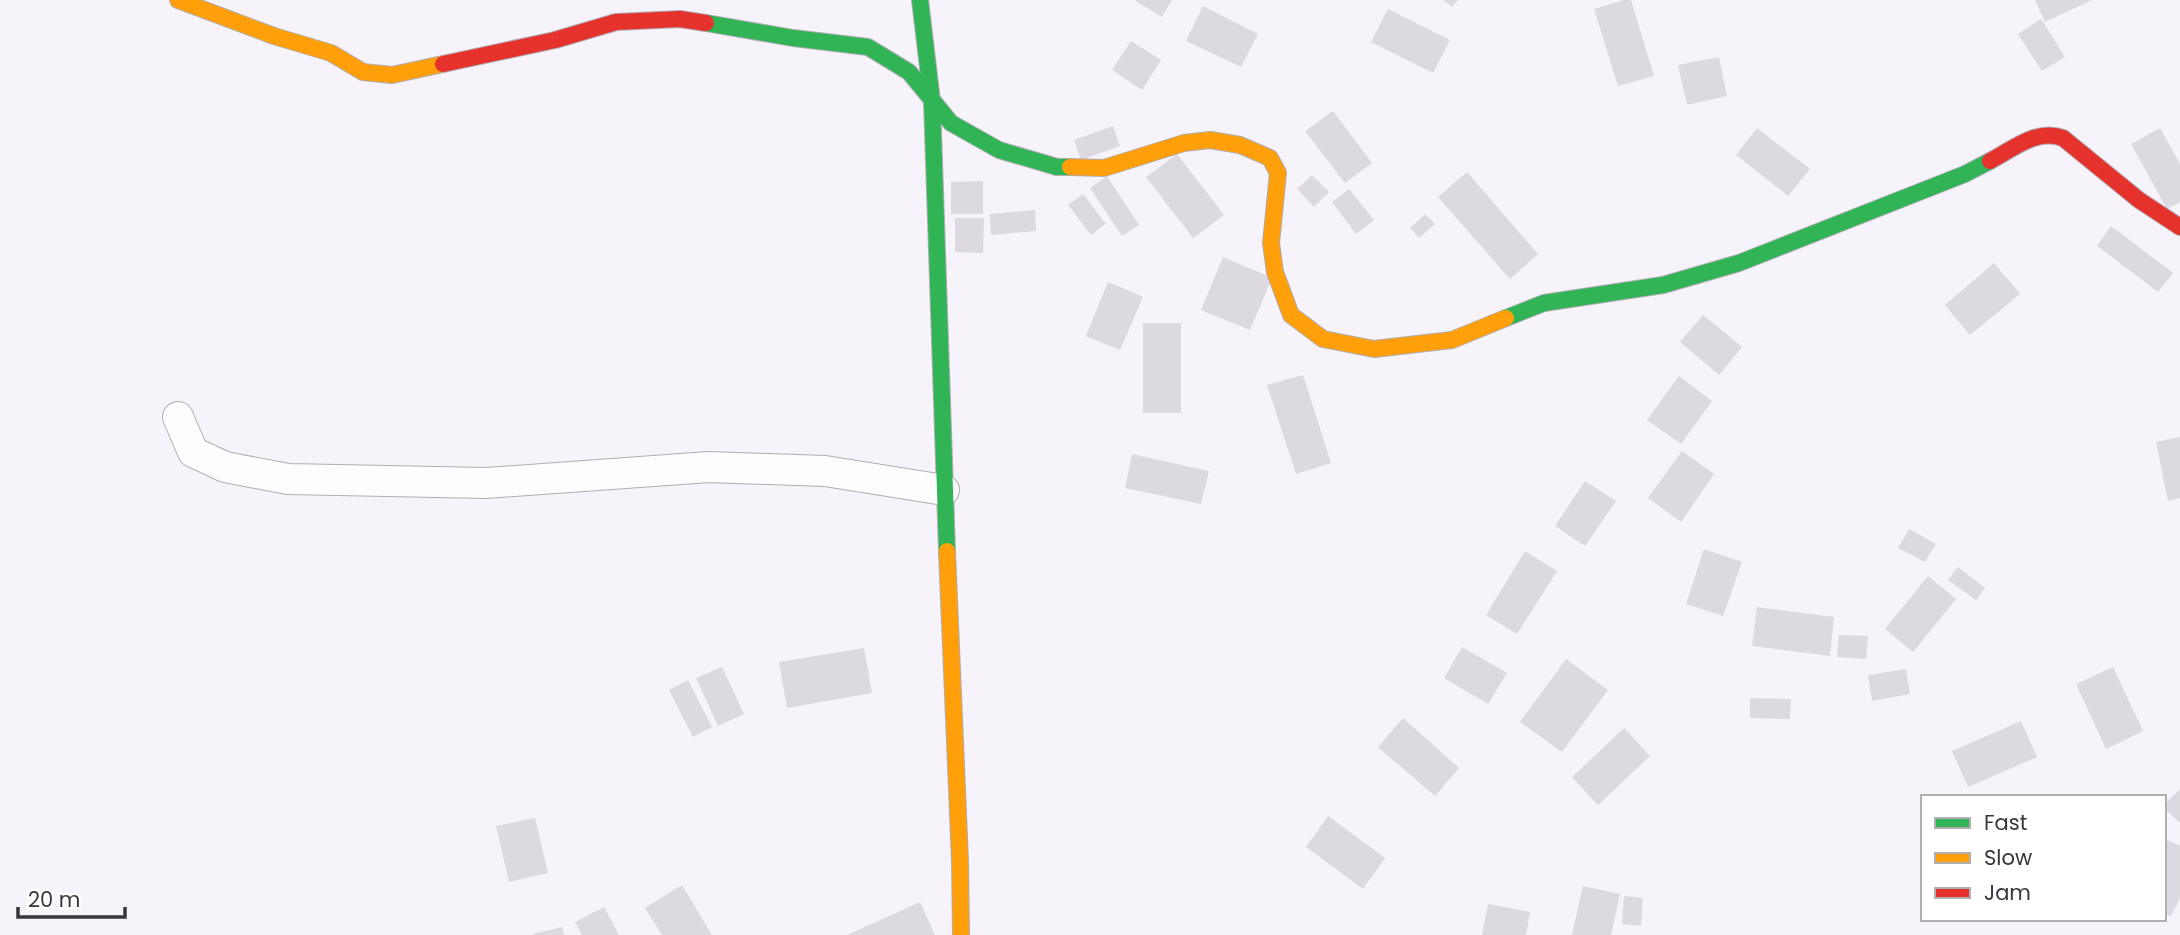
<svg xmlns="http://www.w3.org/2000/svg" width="2180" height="935" font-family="Poppins,sans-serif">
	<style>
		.building { fill: #dcd9e0 }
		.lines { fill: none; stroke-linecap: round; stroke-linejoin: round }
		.street-casing { stroke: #b0adb4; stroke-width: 32 }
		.fast-casing { stroke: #b0adb4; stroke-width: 18 }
		.slow-casing { stroke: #b0adb4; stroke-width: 18 }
		.jam-casing { stroke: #b0adb4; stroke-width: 18 }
		.street { stroke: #fefdfe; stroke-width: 30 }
		.fast { stroke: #30b455; stroke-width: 16 }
		.slow { stroke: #ff9f0a; stroke-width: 16 }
		.jam { stroke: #e5322d; stroke-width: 16 }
	</style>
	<rect width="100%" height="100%" fill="#f6f3fa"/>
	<g class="building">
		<path d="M 1134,0 L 1172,0 L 1162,17 Z"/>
		<path d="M 1443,0 L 1458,0 L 1452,7 Z"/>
		<path d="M 1624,0 L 1631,0 L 1654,76 L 1618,86 L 1594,9 Z"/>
		<path d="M 2035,0 L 2092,0 L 2045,22 Z"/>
		<path d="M 1203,6 L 1258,34 L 1241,67 L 1186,41 Z"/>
		<path d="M 1388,9 L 1450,40 L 1433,73 L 1371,42 Z"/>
		<path d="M 2041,19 L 2065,57 L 2042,71 L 2018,34 Z"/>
		<path d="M 1131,41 L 1161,60 L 1142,90 L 1112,70 Z"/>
		<path d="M 1719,57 L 1727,96 L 1687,105 L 1678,65 Z"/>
		<path d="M 1333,111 L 1372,163 L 1345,183 L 1305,131 Z"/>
		<path d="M 1113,126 L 1120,146 L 1081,160 L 1074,140 Z"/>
		<path d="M 1757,128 L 1810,169 L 1788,196 L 1736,155 Z"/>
		<path d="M 2160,128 L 2180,164 L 2180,202 L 2167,209 L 2131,144 Z"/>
		<path d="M 1177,154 L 1224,215 L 1193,238 L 1146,177 Z"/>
		<path d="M 1467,172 L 1538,254 L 1510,279 L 1438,197 Z"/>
		<path d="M 1312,175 L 1329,192 L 1314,207 L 1297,189 Z"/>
		<path d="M 1107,176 L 1139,225 L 1122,236 L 1090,188 Z"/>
		<path d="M 983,181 L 983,214 L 951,214 L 951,182 Z"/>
		<path d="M 1349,189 L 1374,220 L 1356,234 L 1332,202 Z"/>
		<path d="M 1083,194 L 1106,224 L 1091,235 L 1068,205 Z"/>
		<path d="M 1035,210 L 1036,231 L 991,235 L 990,214 Z"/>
		<path d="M 1425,214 L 1435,224 L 1419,238 L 1410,228 Z"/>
		<path d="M 955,218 L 984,218 L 983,253 L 955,252 Z"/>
		<path d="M 2111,226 L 2173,273 L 2158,292 L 2097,246 Z"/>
		<path d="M 1223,257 L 1272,278 L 1250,330 L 1201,310 Z"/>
		<path d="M 1994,263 L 2020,294 L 1970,335 L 1945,305 Z"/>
		<path d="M 1108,282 L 1143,297 L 1120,350 L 1086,336 Z"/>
		<path d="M 1703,315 L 1742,347 L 1719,375 L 1680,342 Z"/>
		<rect x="1143" y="323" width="38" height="90"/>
		<path d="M 1303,375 L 1331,463 L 1296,474 L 1267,385 Z"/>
		<path d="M 1679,376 L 1712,401 L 1681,444 L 1647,420 Z"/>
		<path d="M 2180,437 L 2180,498 L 2168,501 L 2156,442 Z"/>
		<path d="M 1682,451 L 1714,474 L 1681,522 L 1648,498 Z"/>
		<path d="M 1132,454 L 1209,471 L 1201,504 L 1125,488 Z"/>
		<path d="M 1585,481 L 1616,501 L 1585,546 L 1555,526 Z"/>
		<path d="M 1909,529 L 1936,544 L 1925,562 L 1898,548 Z"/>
		<path d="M 1704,549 L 1742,562 L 1723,616 L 1686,604 Z"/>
		<path d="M 1525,551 L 1557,571 L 1517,634 L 1486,615 Z"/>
		<path d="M 1958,567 L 1985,588 L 1976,600 L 1948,580 Z"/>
		<path d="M 1928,576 L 1956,599 L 1913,652 L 1885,629 Z"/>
		<path d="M 1757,607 L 1834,617 L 1830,656 L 1752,646 Z"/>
		<path d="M 1839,635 L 1868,636 L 1866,659 L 1837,657 Z"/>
		<path d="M 1462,647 L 1507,673 L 1488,704 L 1444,678 Z"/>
		<path d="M 864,648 L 872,693 L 787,708 L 779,662 Z"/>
		<path d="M 1566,659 L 1608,690 L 1562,752 L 1520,722 Z"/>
		<path d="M 722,667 L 744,714 L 718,726 L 696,678 Z"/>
		<path d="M 2113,667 L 2143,731 L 2106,749 L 2076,684 Z"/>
		<path d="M 1906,669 L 1910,694 L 1872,701 L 1868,675 Z"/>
		<path d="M 688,680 L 712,727 L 693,737 L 669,690 Z"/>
		<path d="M 1750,698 L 1791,699 L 1790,719 L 1750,718 Z"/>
		<path d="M 1403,718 L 1459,768 L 1435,796 L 1378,747 Z"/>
		<path d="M 2021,721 L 2037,757 L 1968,787 L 1952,751 Z"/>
		<path d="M 1624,728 L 1650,756 L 1598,805 L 1572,777 Z"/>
		<path d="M 2179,790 L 2180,792 L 2180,823 L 2164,808 L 2164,805 Z"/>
		<path d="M 1328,816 L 1385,858 L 1363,889 L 1306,847 Z"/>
		<path d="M 535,818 L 548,873 L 509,882 L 496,826 Z"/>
		<path d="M 2168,840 L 2180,846 L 2180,898 L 2171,916 L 2164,913 L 2164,847 Z"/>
		<path d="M 682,885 L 712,935 L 662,935 L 645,908 Z"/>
		<path d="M 1583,886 L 1620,894 L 1611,935 L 1572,935 Z"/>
		<path d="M 1624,896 L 1643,898 L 1641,926 L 1622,924 Z"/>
		<path d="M 920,902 L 935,935 L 847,935 Z"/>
		<path d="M 1488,904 L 1530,912 L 1526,935 L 1482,935 Z"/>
		<path d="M 604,907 L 619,935 L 582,935 L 575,922 Z"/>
		<path d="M 562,927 L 564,935 L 533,935 L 533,934 Z"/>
	</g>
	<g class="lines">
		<defs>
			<path id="street" d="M 178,417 L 193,452 L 225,467 L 288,479 L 486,483 L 709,467 L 825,471 L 944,490"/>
			<g id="fast">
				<path d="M 920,0 L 932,101 L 947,551"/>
				<path d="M 706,23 L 793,38 L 868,47 L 909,72 L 951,123 L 999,150 L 1057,167 L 1070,167"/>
				<path d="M 1506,318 L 1544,303 L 1663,285 L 1739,263 L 1965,174 L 1990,161"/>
			</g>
			<g id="slow">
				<path d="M 178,0 L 274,36 L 331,53 L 363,72 L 392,75 L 443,64"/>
				<path d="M 1070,167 L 1104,168 L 1184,143 L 1210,140 L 1240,145 L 1270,158 L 1278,173 L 1271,243 L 1275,272 L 1291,315 L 1323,339 L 1374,349 L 1452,340 L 1506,318"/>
				<path d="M 947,551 L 960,861 L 961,935"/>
			</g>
			<g id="jam">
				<path d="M 443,64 L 555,40 L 616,22 L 680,19 L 706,23"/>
				<path d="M 1990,161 C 2013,149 2037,128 2063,138 L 2139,200 L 2180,227"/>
			</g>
		</defs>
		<use href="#street" class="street-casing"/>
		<use href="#fast" class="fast-casing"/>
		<use href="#slow" class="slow-casing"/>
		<use href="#jam" class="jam-casing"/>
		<use href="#street" class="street"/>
		<use href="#fast" class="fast"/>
		<use href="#slow" class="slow"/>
		<use href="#jam" class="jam"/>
	</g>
	<rect x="1921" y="795" width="245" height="126" fill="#ffffff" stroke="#b0aeb2" stroke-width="2"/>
	<rect x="1935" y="818" width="35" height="10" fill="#30b455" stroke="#b0aeb2" stroke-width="2"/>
	<text x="1984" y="830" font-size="21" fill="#39353e">Fast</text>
	<rect x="1935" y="853" width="35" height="10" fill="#ff9f0a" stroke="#b0aeb2" stroke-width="2"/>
	<text x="1984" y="865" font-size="21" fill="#39353e">Slow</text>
	<rect x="1935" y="888" width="35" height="10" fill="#e5322d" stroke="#b0aeb2" stroke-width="2"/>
	<text x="1984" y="900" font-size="21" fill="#39353e">Jam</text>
	<path d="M18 907v10h107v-10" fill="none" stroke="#39353e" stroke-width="3.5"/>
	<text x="28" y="907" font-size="21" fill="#39353e" stroke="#ffffff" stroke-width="5" paint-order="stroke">20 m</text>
</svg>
